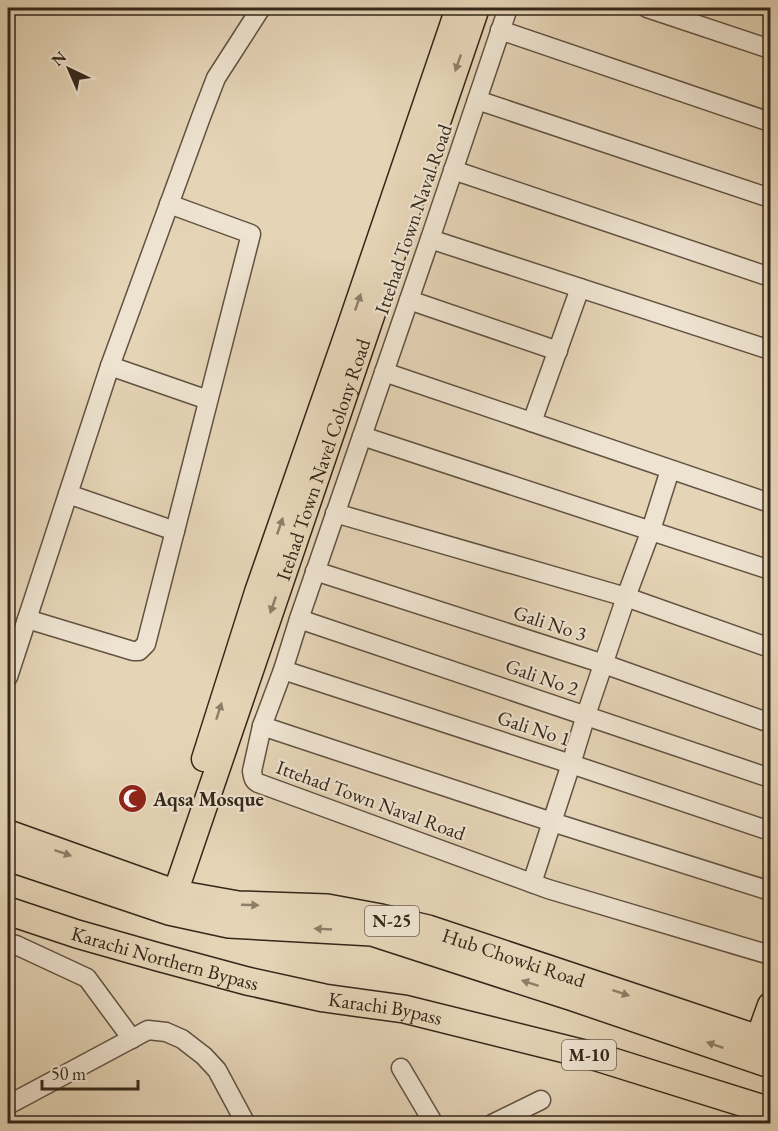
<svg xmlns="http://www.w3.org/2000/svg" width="778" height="1131" font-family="'EB Garamond',serif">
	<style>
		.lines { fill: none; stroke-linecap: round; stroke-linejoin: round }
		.minor-casing { stroke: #615241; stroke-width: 21 }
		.major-casing { stroke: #35271a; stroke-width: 27 }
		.highway-casing { stroke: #35271a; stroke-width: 30 }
		.minor { stroke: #eee3d0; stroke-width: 18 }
		.major { stroke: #e5d4b6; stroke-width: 24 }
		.highway { stroke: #e5d4b6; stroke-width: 27 }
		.oneway { fill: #8d7e68 }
		.labels { text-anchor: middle; stroke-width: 4.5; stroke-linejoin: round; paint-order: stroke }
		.shield { fill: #eee3d0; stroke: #6c5f51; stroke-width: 1.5 }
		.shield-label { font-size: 18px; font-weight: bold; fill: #35271a }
		.street-label { font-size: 20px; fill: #35271a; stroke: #eee3d0 }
		.poi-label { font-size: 20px; font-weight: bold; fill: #35271a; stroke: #eee3d0; text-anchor: start }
	</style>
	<rect width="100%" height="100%" fill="#e5d4b6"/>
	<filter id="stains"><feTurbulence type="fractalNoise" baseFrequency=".00333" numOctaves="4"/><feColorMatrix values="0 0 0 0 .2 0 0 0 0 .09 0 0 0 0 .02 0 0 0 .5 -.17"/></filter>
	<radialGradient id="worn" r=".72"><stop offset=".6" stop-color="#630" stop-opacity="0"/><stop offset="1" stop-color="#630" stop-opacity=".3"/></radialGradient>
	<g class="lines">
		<defs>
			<g id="minor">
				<path d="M 508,8 L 430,239 L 299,619 L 283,670 L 262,726 L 252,771 C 253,777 253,780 258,783 L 548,889 L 770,955"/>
				<path d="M 647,8 L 770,49"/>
				<path d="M 500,30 L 770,122"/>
				<path d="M 477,100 L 770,198"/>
				<path d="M 453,170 L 770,277"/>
				<path d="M 430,239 L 770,350"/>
				<path d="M 409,300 L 558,351"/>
				<path d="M 110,366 L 208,400"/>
				<path d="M 384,372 L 770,503"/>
				<path d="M 532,422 L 580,288"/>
				<path d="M 362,436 L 770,570"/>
				<path d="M 68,494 L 175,531"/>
				<path d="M 335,513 L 626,597 L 770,648"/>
				<path d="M 315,571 L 604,664 L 770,723"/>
				<path d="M 27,619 L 133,651 L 139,651 L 146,644 L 251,234 L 169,204"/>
				<path d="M 299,619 L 770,778"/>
				<path d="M 283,670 L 571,764 L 770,831"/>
				<path d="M 8,677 L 110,366 L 201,117 L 216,78 L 261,8"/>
				<path d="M 262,726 L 552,822 L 770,891"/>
				<path d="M 532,883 L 571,764 L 586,715 L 626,597 L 651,530 L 670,470"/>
				<path d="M 8,943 L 16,945 L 87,978 L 132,1039"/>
				<path d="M 401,1068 L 434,1124"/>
				<path d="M 8,1105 L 148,1030 L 166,1032 L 182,1039 L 204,1056 L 217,1070 L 246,1124"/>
				<path d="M 492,1124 L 541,1100"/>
			</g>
			<g id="major">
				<path d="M 204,759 L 257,592 L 349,328 L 458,8"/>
				<path id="s1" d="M 169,911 L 477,8"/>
				<path d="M 752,1055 L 770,1005"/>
			</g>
			<g id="highway">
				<path id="s2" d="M 8,834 L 176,894 L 238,905 L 327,908 L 381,918 L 428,929 L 770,1043"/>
				<path d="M 8,857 L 169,911 L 229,924 L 372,932 L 573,997 L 770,1064"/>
				<path id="s3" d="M 8,911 L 77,934 L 158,957 L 247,981 L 324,998 L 404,1009 L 597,1057 L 770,1111"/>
			</g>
		</defs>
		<use href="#minor" class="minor-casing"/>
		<use href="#major" class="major-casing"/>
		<use href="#highway" class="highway-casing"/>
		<use href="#minor" class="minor"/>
		<use href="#major" class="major"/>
		<use href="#highway" class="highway"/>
	</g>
	<defs><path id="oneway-solid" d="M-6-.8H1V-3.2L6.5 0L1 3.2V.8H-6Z" transform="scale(1.5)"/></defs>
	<g class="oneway">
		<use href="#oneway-solid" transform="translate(458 63) rotate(109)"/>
		<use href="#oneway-solid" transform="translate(358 302) rotate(-71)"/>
		<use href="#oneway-solid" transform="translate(280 526) rotate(-71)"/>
		<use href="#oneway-solid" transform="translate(273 605) rotate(109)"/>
		<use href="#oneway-solid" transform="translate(219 711) rotate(-72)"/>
		<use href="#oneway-solid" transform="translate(63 853) rotate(19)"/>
		<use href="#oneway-solid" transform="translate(250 905) rotate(2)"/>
		<use href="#oneway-solid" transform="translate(323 929) rotate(-177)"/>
		<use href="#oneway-solid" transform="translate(530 983) rotate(-162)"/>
		<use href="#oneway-solid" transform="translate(621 993) rotate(18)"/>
		<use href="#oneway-solid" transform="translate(715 1045) rotate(-161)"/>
	</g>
	<defs>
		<symbol id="mosque-disc" viewBox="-11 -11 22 22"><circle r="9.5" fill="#8f2418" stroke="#eee3d0"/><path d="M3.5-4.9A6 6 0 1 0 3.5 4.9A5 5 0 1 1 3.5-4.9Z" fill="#fff"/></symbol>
	</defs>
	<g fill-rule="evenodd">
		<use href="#mosque-disc" x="116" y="782" width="33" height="33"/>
	</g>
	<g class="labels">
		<g class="shield">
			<rect x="365" y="906" width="54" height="30" rx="4.5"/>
			<rect x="562" y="1040" width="54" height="30" rx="4.5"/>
		</g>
		<g class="shield-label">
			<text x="392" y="927">N-25</text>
			<text x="589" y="1061">M-10</text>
		</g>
		<g class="street-label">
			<text transform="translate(413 219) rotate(-71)" y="7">Ittehad Town Naval Road</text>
			<text dy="7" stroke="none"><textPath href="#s1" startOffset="477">Itehad Town Navel Colony Road</textPath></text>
			<text transform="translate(550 623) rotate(18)" y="7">Gali No 3</text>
			<text transform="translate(542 677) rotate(19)" y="7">Gali No 2</text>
			<text transform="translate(534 728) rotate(18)" y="7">Gali No 1</text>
			<text transform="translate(371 800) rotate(20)" y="7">Ittehad Town Naval Road</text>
			<text dy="7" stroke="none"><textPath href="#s3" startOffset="164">Karachi Northern Bypass</textPath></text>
			<text dy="7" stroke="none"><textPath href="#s2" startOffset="524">Hub Chowki Road</textPath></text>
			<text dy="7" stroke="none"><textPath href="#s3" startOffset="390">Karachi Bypass</textPath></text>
		</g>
		<g class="poi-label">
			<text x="153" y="806">Aqsa Mosque</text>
		</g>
	</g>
	<rect width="778" height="1131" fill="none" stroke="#e5d4b6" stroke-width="30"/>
	<rect x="9" y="9" width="760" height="1113" fill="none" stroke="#35271a" stroke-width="3"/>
	<rect x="15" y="15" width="748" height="1101" fill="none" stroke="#35271a" stroke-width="1.5"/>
	<g transform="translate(69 69) rotate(316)" stroke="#eee3d0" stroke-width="4.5" paint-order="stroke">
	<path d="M0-4.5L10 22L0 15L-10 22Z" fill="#35271a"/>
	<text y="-9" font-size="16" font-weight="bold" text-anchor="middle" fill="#35271a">N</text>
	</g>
	<path d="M42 1080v9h96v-9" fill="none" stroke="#35271a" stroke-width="3"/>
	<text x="51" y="1080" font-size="18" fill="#35271a" stroke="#eee3d0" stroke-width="4.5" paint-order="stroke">50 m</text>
	<rect width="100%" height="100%" filter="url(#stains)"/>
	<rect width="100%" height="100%" fill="url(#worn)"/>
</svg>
